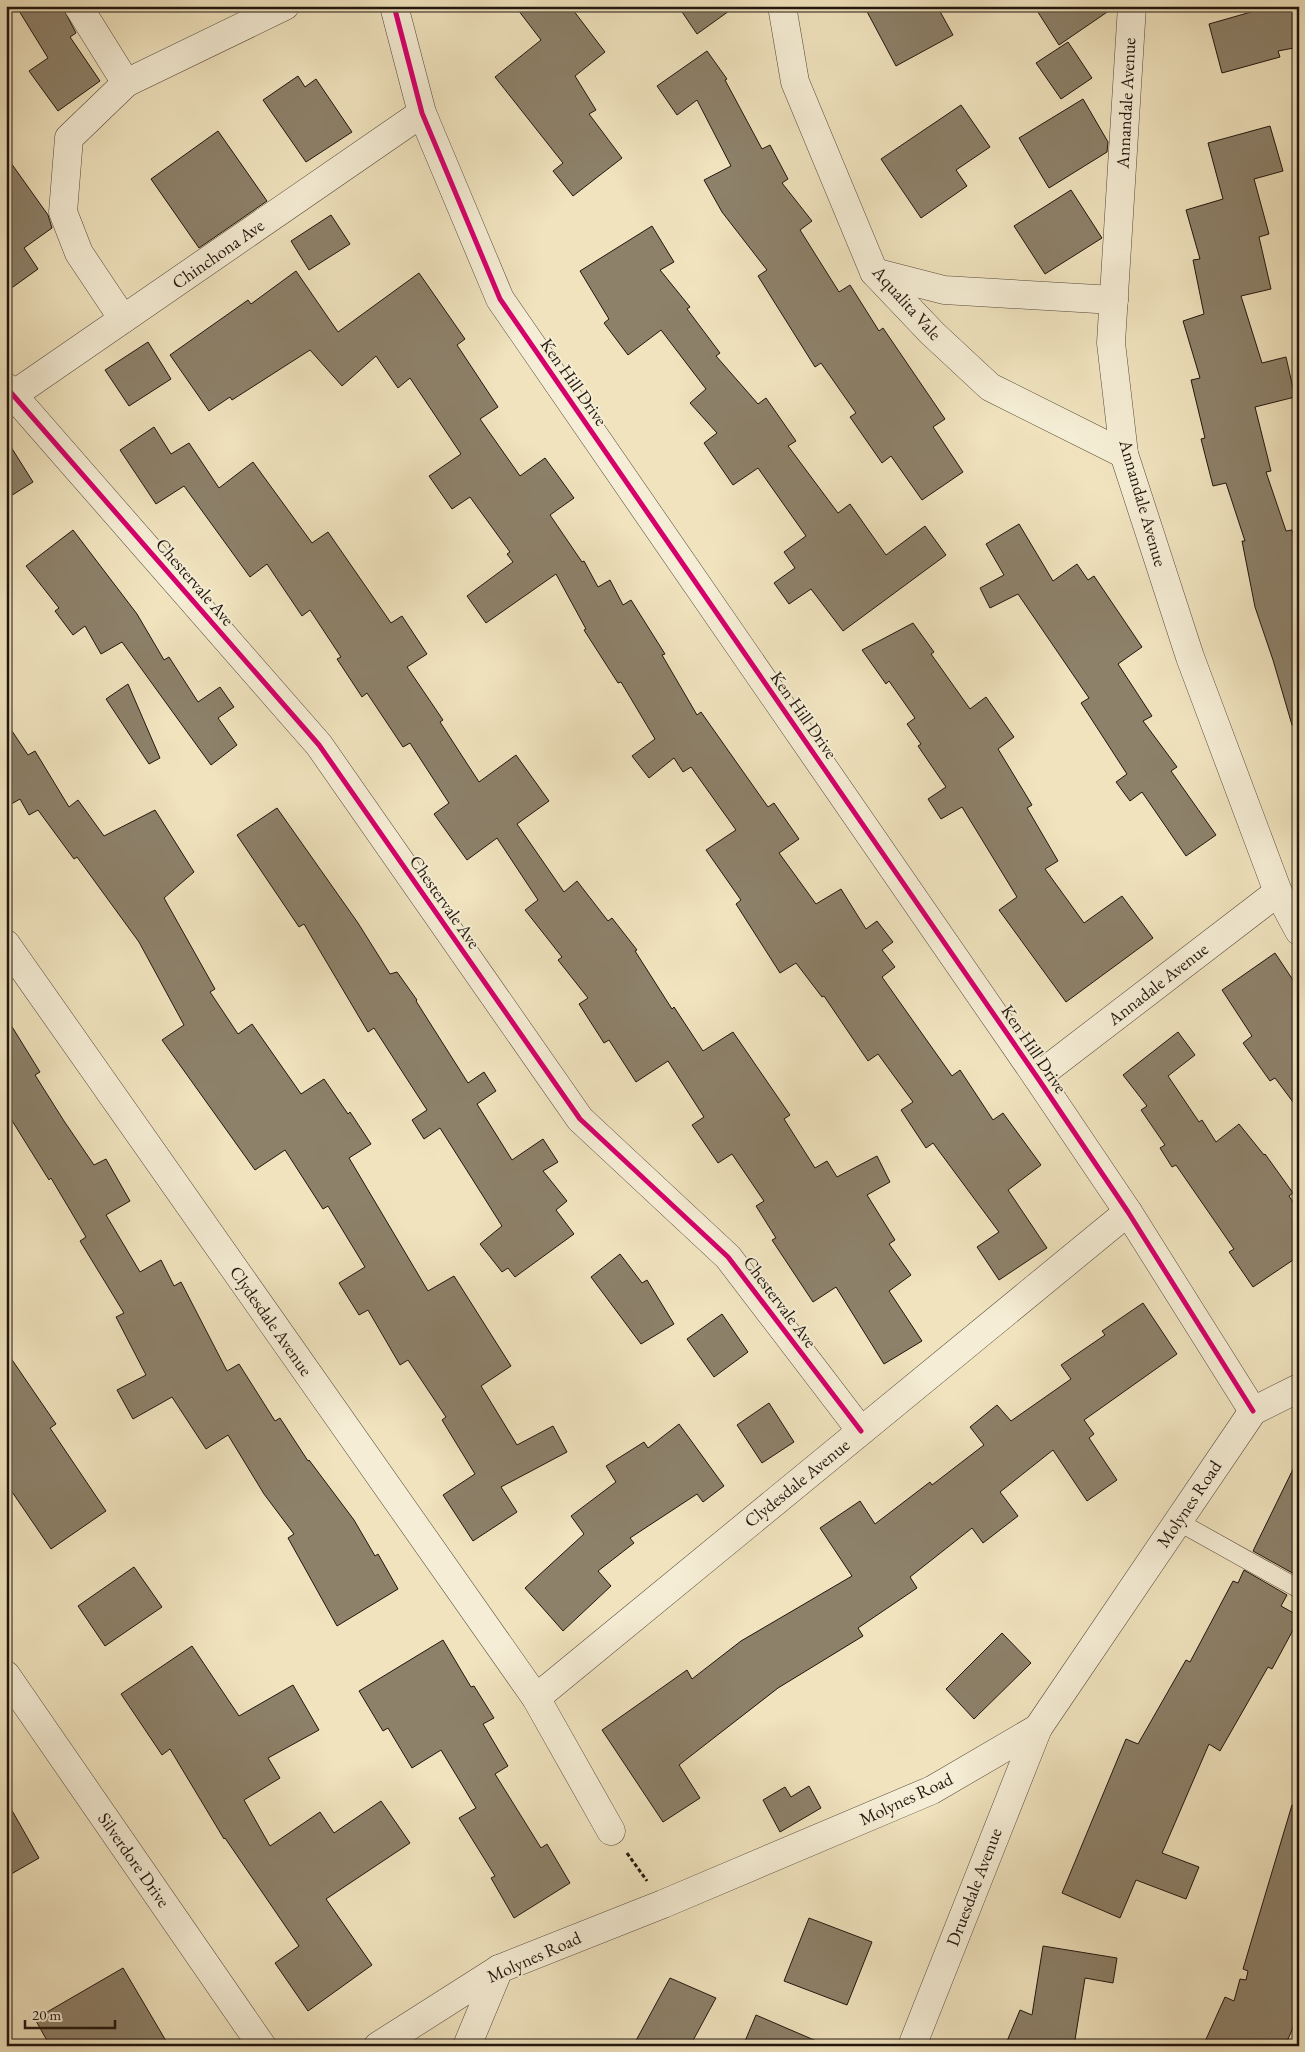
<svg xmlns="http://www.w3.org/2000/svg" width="1305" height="2052" font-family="'EB Garamond',serif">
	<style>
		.building { fill: #8d816a; stroke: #21160e }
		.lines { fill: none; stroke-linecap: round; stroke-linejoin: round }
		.lane-casing { stroke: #55493a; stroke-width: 19 }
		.street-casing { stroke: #55493a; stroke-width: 29 }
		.path { stroke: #21160e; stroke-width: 3; stroke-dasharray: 4 2.5; stroke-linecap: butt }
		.lane { stroke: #f5edd5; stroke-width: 18 }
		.street { stroke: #f5edd5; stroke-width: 28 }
		.cycleway-casing { stroke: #f5edd5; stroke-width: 8 }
		.cycleway { stroke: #d6006c; stroke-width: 5 }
		.labels { text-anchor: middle; stroke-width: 4; stroke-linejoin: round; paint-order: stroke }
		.street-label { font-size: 18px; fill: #21160e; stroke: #f5edd5 }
	</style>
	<rect width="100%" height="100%" fill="#f0e3be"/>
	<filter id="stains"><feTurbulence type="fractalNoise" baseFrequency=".004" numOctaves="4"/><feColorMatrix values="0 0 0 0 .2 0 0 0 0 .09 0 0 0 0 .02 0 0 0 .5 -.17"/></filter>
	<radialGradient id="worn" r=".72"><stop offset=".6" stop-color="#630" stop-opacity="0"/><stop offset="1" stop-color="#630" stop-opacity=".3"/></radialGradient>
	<g class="building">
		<path d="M 16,6 L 62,6 L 76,33 L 70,37 L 100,81 L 58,111 L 29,71 L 48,58 Z"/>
		<path d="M 515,6 L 570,6 L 605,52 L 575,76 L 596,110 L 589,114 L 622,158 L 573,196 L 553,171 L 563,163 L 495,77 L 541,40 Z"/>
		<path d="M 678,6 L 736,6 L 697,34 Z"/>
		<path d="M 864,6 L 937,6 L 953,35 L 896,66 Z"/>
		<path d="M 1034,6 L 1116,6 L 1059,45 Z"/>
		<path d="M 1272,6 L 1299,6 L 1299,47 L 1278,51 L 1280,57 L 1222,73 L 1209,24 Z"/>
		<path d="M 1068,42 L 1092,78 L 1061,99 L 1036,63 Z"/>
		<path d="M 707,51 L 727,79 L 725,80 L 762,149 L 770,145 L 788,179 L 782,183 L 812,221 L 800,230 L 839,292 L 850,285 L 879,331 L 883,328 L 945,419 L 933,427 L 963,472 L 922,500 L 891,456 L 882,463 L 850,417 L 856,413 L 821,363 L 815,367 L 758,276 L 767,270 L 722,212 L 704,180 L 731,166 L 697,100 L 677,115 L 657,86 Z"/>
		<path d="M 298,76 L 305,87 L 316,79 L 352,132 L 306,162 L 263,100 Z"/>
		<path d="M 1083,99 L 1108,142 L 1107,152 L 1049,188 L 1019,138 Z"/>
		<path d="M 961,105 L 990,147 L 956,170 L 967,186 L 921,218 L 881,159 Z"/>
		<path d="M 1270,126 L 1283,171 L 1254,179 L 1269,234 L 1259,237 L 1271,289 L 1241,296 L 1262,363 L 1286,357 L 1295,397 L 1255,407 L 1271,471 L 1266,472 L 1286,531 L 1292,530 L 1299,559 L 1299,724 L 1292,725 L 1273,660 L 1255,607 L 1242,541 L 1245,541 L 1226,483 L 1213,486 L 1201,439 L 1205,438 L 1191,380 L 1200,378 L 1183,321 L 1204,314 L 1193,260 L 1200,259 L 1186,210 L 1223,199 L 1208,143 Z"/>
		<path d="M 218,131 L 267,201 L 199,248 L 151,179 Z"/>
		<path d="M 6,156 L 48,215 L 52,228 L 24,248 L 38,269 L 6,292 Z"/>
		<path d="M 1071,190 L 1102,238 L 1045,274 L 1014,226 Z"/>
		<path d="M 331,215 L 350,244 L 309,270 L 291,241 Z"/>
		<path d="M 652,226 L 674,262 L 660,270 L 690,307 L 687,309 L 720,353 L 716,356 L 758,404 L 766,398 L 796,441 L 788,446 L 838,513 L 850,504 L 886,555 L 925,526 L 946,555 L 843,631 L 811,589 L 789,604 L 774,583 L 795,568 L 784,552 L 806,536 L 758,468 L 733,485 L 704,443 L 717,433 L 690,403 L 706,389 L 661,330 L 628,355 L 604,323 L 609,319 L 580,271 Z"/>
		<path d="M 296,271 L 338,332 L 419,273 L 465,339 L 457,345 L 498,407 L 480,419 L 520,476 L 545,458 L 574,498 L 550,515 L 582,562 L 584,561 L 598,587 L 610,580 L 623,605 L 631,600 L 665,654 L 662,655 L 697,715 L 701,712 L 768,807 L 774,803 L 799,839 L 779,853 L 816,904 L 841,889 L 866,929 L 877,921 L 893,942 L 882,950 L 895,967 L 882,977 L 952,1076 L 960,1070 L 993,1120 L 1003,1113 L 1041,1165 L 1008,1190 L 1047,1248 L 999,1280 L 977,1247 L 999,1232 L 933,1143 L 926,1148 L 901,1110 L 913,1102 L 878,1054 L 868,1061 L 824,996 L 822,997 L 796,963 L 780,973 L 736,904 L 741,900 L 706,850 L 736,830 L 691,767 L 683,772 L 674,758 L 649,778 L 632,756 L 655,739 L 621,682 L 618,683 L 584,630 L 586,629 L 556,574 L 486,623 L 467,596 L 513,562 L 507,554 L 510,552 L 470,497 L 452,509 L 429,476 L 461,454 L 410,378 L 398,388 L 376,356 L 342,386 L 310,350 L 232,400 L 230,397 L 209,411 L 170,355 L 248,300 L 251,304 Z"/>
		<path d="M 148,342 L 171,379 L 129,406 L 105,370 Z"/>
		<path d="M 154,427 L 171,454 L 189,443 L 219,488 L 253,462 L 312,543 L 328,532 L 391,623 L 402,616 L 427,654 L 407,667 L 443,720 L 440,722 L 479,782 L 516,755 L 549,801 L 517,824 L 564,892 L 577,881 L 608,921 L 612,918 L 637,950 L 635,951 L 672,1009 L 674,1007 L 703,1051 L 733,1032 L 790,1115 L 784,1119 L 815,1168 L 827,1161 L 837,1177 L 877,1156 L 890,1182 L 867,1195 L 895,1240 L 889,1244 L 911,1275 L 889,1291 L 922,1341 L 884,1364 L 836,1287 L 813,1302 L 772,1240 L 776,1238 L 756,1206 L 764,1201 L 732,1154 L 718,1163 L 692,1125 L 704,1117 L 668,1061 L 636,1082 L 609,1040 L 604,1043 L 579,1004 L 588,998 L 558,960 L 562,957 L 525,910 L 538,900 L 497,838 L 467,860 L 434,814 L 449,803 L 410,743 L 403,747 L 367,693 L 362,697 L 337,659 L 341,657 L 310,610 L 302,616 L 267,564 L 250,577 L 184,486 L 156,504 L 120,450 Z"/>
		<path d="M 6,439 L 33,482 L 6,499 Z"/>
		<path d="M 1019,524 L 1053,581 L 1077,564 L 1088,580 L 1094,576 L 1142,647 L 1118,664 L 1152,716 L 1143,721 L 1177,767 L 1171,771 L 1216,835 L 1186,856 L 1142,792 L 1130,801 L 1116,782 L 1127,774 L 1081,703 L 1089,698 L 1018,594 L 990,608 L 980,588 L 1004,575 L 986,544 Z"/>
		<path d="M 73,530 L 137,614 L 164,660 L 169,657 L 198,702 L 220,687 L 234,707 L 218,718 L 237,745 L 211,765 L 122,642 L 101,654 L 85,626 L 73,635 L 55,611 L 59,608 L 26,566 Z"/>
		<path d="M 913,623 L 934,652 L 931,654 L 970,709 L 986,697 L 1014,737 L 998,749 L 1032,805 L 1027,808 L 1058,861 L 1045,869 L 1084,923 L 1122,896 L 1153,938 L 1066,1002 L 999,910 L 1017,897 L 962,807 L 941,819 L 928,799 L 946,787 L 918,746 L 921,744 L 907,724 L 915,718 L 889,681 L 886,684 L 862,650 Z"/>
		<path d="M 128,684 L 160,758 L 149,764 L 106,699 Z"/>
		<path d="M 6,722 L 28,755 L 35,751 L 69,807 L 78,800 L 104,836 L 155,810 L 194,872 L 164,898 L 215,989 L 210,992 L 238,1034 L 252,1024 L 301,1094 L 324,1079 L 348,1114 L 350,1112 L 371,1144 L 349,1158 L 428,1291 L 454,1276 L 511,1366 L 481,1386 L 517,1445 L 553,1426 L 567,1452 L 501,1487 L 517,1512 L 473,1541 L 443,1495 L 475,1474 L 442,1420 L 446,1417 L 408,1360 L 400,1365 L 368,1310 L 359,1315 L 339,1283 L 365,1267 L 328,1206 L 323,1209 L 285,1150 L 255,1170 L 162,1040 L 184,1025 L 139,942 L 77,857 L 74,859 L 38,810 L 29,815 L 20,799 L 6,807 Z"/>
		<path d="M 277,808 L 358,923 L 390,974 L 397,972 L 417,1000 L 416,1001 L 468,1083 L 484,1072 L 496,1091 L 477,1104 L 512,1160 L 543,1139 L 558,1162 L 543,1171 L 567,1201 L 556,1210 L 574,1234 L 515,1277 L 508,1268 L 502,1272 L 480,1244 L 502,1226 L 440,1128 L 424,1139 L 412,1120 L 427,1110 L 374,1028 L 368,1032 L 304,924 L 299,927 L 237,835 Z"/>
		<path d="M 1275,953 L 1299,989 L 1299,1110 L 1275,1078 L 1270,1081 L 1243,1043 L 1252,1036 L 1222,990 Z"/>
		<path d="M 6,1017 L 40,1072 L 35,1075 L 64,1121 L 94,1165 L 106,1159 L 130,1201 L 106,1215 L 140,1272 L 161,1260 L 174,1286 L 181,1282 L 227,1371 L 239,1364 L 275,1421 L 280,1418 L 308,1461 L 309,1460 L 354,1520 L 375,1556 L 378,1554 L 398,1589 L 337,1626 L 288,1538 L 294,1534 L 264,1494 L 228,1435 L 206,1449 L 172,1397 L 133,1419 L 117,1390 L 146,1375 L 116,1317 L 124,1313 L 80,1241 L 86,1237 L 51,1178 L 49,1180 L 6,1111 Z"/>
		<path d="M 1178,1032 L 1195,1055 L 1168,1076 L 1199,1122 L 1202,1120 L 1216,1142 L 1239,1124 L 1264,1155 L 1265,1154 L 1293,1193 L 1289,1196 L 1299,1211 L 1299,1256 L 1253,1287 L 1229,1252 L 1234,1249 L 1176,1165 L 1172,1167 L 1160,1148 L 1165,1145 L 1141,1110 L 1147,1106 L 1123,1075 Z"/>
		<path d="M 620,1254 L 642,1283 L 647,1280 L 674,1324 L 641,1344 L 591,1277 Z"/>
		<path d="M 1143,1303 L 1177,1354 L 1084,1420 L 1094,1434 L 1089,1438 L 1117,1480 L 1087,1501 L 1053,1450 L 1000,1492 L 1018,1516 L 983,1543 L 972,1528 L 910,1577 L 917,1588 L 858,1628 L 863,1636 L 778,1688 L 679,1765 L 700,1798 L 663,1822 L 602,1730 L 687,1670 L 692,1679 L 741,1641 L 852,1576 L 820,1528 L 860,1501 L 875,1524 L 930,1482 L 932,1485 L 984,1445 L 970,1427 L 997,1405 L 1011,1421 L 1071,1379 L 1061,1365 L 1105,1335 L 1102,1331 Z"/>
		<path d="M 722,1314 L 748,1352 L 714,1377 L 687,1339 Z"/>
		<path d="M 6,1351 L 56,1424 L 50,1428 L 106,1511 L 51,1549 L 6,1483 Z"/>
		<path d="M 769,1403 L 794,1442 L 762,1463 L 737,1425 Z"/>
		<path d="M 679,1424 L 724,1486 L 703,1502 L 697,1494 L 630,1538 L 634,1543 L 598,1571 L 611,1586 L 563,1631 L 525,1588 L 584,1534 L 571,1516 L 616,1482 L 606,1466 L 644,1442 L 648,1448 Z"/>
		<path d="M 1299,1457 L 1299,1571 L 1296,1575 L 1253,1551 Z"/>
		<path d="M 134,1567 L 162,1607 L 105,1646 L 78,1606 Z"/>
		<path d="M 1244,1570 L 1287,1595 L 1281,1606 L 1299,1616 L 1299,1619 L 1272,1669 L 1268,1667 L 1220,1751 L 1209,1744 L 1162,1853 L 1199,1867 L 1186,1899 L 1136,1880 L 1120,1918 L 1062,1893 L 1126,1739 L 1138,1744 L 1186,1660 L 1190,1662 L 1233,1581 L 1238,1583 Z"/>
		<path d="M 1002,1633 L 1031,1663 L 974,1719 L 946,1689 Z"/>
		<path d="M 443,1640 L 471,1687 L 474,1686 L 494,1718 L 483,1724 L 508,1766 L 495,1774 L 541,1848 L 547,1844 L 570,1883 L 514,1918 L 491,1878 L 495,1876 L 459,1818 L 476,1808 L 441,1750 L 412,1768 L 388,1728 L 383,1731 L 359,1691 Z"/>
		<path d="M 192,1646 L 239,1716 L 293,1685 L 319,1730 L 268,1758 L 280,1778 L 244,1800 L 270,1846 L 320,1812 L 334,1833 L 381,1801 L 410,1843 L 326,1899 L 372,1965 L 308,2011 L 275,1963 L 299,1946 L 225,1838 L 224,1839 L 170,1749 L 162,1755 L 121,1694 Z"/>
		<path d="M 809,1786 L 821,1808 L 780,1832 L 763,1800 L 785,1787 L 791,1797 Z"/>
		<path d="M 6,1800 L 39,1858 L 6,1877 Z"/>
		<path d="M 1292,1805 L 1299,1805 L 1299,2014 L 1285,2046 L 1203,2046 L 1225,1997 L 1234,2001 L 1240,1979 L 1246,1980 L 1248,1971 L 1243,1969 Z"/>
		<path d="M 809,1918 L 872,1942 L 847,2005 L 784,1981 Z"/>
		<path d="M 1043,1946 L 1117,1958 L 1113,1983 L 1085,1978 L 1074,2046 L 1005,2046 L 1020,2010 L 1032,2015 Z"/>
		<path d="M 123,1968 L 169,2046 L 50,2046 L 35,2019 Z"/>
		<path d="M 670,1978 L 716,1998 L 690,2046 L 633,2046 Z"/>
		<path d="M 756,2015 L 828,2046 L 743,2046 Z"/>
	</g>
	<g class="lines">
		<defs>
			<path id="lane" d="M 1177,1521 L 1299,1589"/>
			<g id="street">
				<path d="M 78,6 L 126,83"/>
				<path d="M 394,6 L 422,113 L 500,299 L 1037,1077 L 1128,1212 L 1253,1411"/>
				<path d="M 782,6 L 795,82 L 874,272 L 932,333 L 990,387 L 1124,454"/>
				<path d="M 1132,6 L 1111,343 L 1124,454 L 1190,657 L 1278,892 L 1299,931"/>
				<path d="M 874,272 L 944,290 L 1114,300"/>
				<path d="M 123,319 L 79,253 L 63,212 L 69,138 L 126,83 L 285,6"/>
				<path d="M 6,387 L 319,745 L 580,1119 L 728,1257 L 861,1431"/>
				<path d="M 13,395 L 422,113"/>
				<path d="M 6,944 L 536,1698 L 611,1831"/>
				<path d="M 1037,1077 L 1278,892"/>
				<path d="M 6,1675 L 262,2046"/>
				<path d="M 536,1698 L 1128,1212"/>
				<path d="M 378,2046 L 499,1969 L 663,1904 L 932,1790 L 1038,1728 L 1253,1411 L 1299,1388"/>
				<path d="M 467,2046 L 499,1969"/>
				<path d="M 912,2046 L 1038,1728"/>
			</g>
		</defs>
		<use href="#lane" class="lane-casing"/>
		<use href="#street" class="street-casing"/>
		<path class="path" d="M 627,1853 L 647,1881"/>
		<use href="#lane" class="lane"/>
		<use href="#street" class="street"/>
		<defs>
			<g id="cycleway">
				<path d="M 394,6 L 422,113 L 500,299 L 1037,1077 L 1128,1212 L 1253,1411"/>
				<path d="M 6,387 L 319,745 L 580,1119 L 728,1257 L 861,1431"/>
			</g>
		</defs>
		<use href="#cycleway" class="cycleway-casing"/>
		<use href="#cycleway" class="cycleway"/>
	</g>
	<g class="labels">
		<g class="street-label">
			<text transform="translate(1126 103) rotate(-87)" y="6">Annandale Avenue</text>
			<text transform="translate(218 254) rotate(-35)" y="6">Chinchona Ave</text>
			<text transform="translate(907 303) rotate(48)" y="6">Aqualita Vale</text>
			<text transform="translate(574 382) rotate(55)" y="6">Ken Hill Drive</text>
			<text transform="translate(1143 503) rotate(74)" y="6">Annandale Avenue</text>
			<text transform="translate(195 582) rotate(49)" y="6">Chestervale Ave</text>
			<text transform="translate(804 715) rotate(55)" y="6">Ken Hill Drive</text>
			<text transform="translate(445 902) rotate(55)" y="6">Chestervale Ave</text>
			<text transform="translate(1158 984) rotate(-38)" y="6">Annadale Avenue</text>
			<text transform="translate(1034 1049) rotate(56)" y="6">Ken Hill Drive</text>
			<text transform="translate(780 1302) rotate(53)" y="6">Chestervale Ave</text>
			<text transform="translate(271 1321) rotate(55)" y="6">Clydesdale Avenue</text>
			<text transform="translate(797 1483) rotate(-39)" y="6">Clydesdale Avenue</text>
			<text transform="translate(1189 1504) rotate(-56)" y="6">Molynes Road</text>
			<text transform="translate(906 1799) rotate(-25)" y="6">Molynes Road</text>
			<text transform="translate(134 1860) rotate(55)" y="6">Silverdore Drive</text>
			<text transform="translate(974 1887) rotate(-69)" y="6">Druesdale Avenue</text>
			<text transform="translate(534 1957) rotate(-24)" y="6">Molynes Road</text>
		</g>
	</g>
	<rect width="1305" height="2052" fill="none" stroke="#f0e3be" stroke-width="25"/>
	<rect x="8" y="8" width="1290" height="2037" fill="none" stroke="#21160e" stroke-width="2.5"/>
	<rect x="12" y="12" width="1280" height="2027" fill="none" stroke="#21160e"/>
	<path d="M25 2020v8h90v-8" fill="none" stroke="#21160e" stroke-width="2.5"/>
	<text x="32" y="2020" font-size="15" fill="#21160e" stroke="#f5edd5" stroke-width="4" paint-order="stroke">20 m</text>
	<rect width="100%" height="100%" filter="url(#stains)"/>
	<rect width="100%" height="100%" fill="url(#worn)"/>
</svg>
